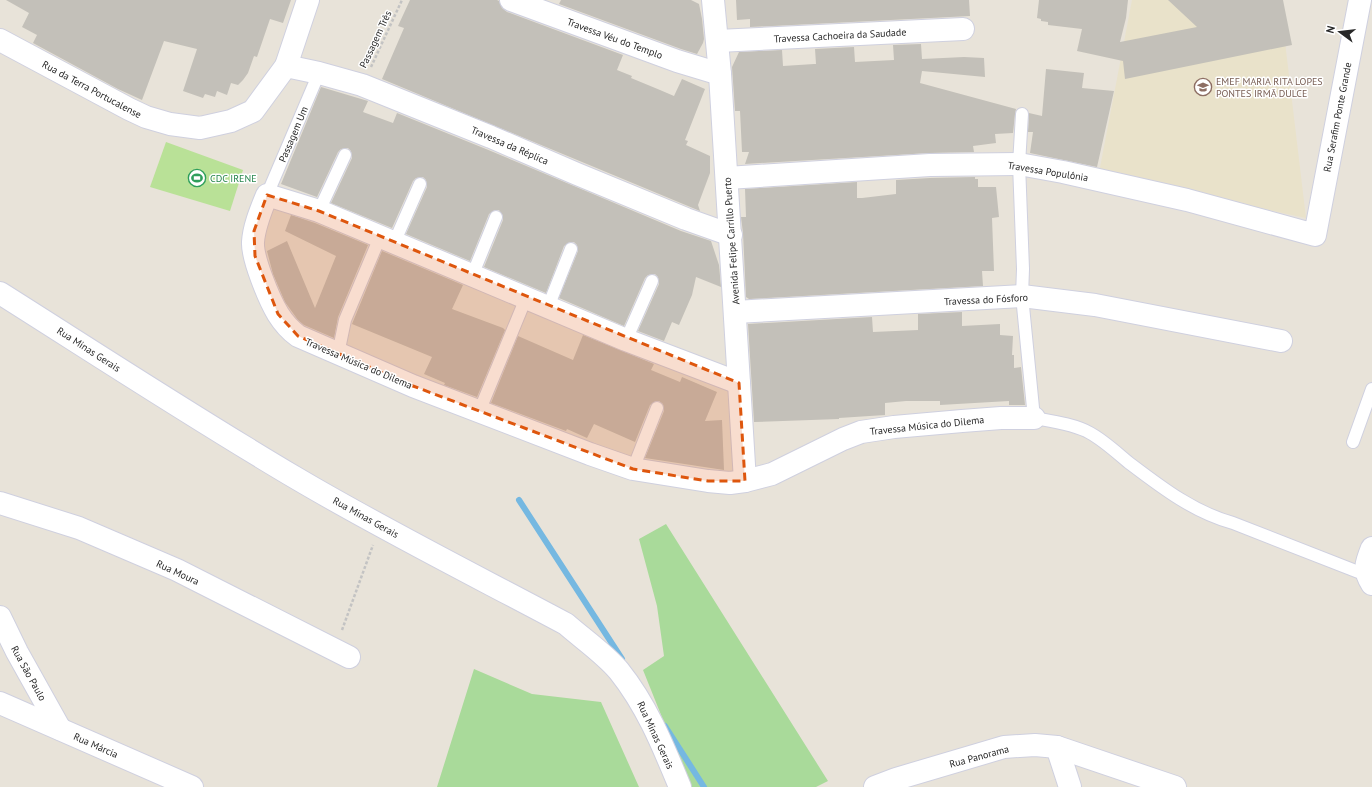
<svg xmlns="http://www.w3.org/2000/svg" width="1372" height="787" font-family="'PT Sans',sans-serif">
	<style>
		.education { fill: #e9e2ca }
		.green { fill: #a9da9a }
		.pitch { fill: #b9e197 }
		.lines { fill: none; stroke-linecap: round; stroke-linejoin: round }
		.stream { stroke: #75b8e1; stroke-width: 6 }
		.building { fill: #c3c0b9 }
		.lane-casing { stroke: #cfd0df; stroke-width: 14 }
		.street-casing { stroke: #cfd0df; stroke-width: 24 }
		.path { stroke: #c3c3c3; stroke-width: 2.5; stroke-dasharray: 3 2; stroke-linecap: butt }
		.lane { stroke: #fff; stroke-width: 12 }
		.street { stroke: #fff; stroke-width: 22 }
		.marked { fill: #de560d; fill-opacity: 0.2; stroke: #de560d; stroke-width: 3; stroke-dasharray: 8 5; stroke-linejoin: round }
		.labels { text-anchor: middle; stroke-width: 3; stroke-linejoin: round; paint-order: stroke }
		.street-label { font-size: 10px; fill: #272727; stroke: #fff }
		.education-label { font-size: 10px; fill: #785e54; stroke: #fff; text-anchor: start }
		.leisure-label { font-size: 10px; fill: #27864d; stroke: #fff; text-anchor: start }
	</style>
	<rect width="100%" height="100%" fill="#e8e3d9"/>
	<path class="education" d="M 1132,0 L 1280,0 L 1306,218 L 1099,173 Z"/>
	<g class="green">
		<path d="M 666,524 L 828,781 L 816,787 L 690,787 L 643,670 L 664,656 L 657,606 L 639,539 Z"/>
		<path d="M 474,669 L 532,694 L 601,702 L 639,787 L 437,787 Z"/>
	</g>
	<path class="pitch" d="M 166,142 L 243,170 L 230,211 L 150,187 Z"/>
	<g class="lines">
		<g class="stream">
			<path d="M 519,500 L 622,659"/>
			<path d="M 665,726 L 704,787"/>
		</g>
	</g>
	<g class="building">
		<path d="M 6,0 L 291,0 L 283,23 L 270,19 L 257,57 L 254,56 L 248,73 L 243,80 L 238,85 L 231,83 L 227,95 L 217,91 L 215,97 L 205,94 L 203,98 L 183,91 L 197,49 L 164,41 L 142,100 L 118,89 L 33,43 L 37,35 L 22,27 L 29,13 Z"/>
		<path d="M 410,0 L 497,0 L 499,1 L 502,8 L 507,12 L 623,55 L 617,70 L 632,76 L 631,78 L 660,90 L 674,96 L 682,79 L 705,89 L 685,140 L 688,141 L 686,145 L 710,156 L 710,173 L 698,205 L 700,211 L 382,79 L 404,28 L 398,26 Z"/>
		<path d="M 561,0 L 691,0 L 699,4 L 702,19 L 704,39 L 703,43 L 697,54 L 681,49 L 559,4 Z"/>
		<path d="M 736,0 L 969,0 L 970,16 L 750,27 L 750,19 L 737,20 Z"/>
		<path d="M 1039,0 L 1128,0 L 1126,18 L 1120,42 L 1197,27 L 1168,0 L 1283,0 L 1292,45 L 1125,79 L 1123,61 L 1077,51 L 1082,29 L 1048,25 L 1048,22 L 1041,21 L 1041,19 L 1037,18 Z"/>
		<path d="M 921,44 L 922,59 L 964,57 L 984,58 L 985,77 L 922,71 L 920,83 L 1016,109 L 1015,114 L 1013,133 L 995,134 L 996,143 L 973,146 L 974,152 L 929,153 L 745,164 L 749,152 L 742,152 L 740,111 L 735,111 L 732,67 L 739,52 L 782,50 L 783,66 L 814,64 L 816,64 L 815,49 L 854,47 L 855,62 L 894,60 L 893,45 Z"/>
		<path d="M 1046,69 L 1084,73 L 1082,88 L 1114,91 L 1097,167 L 1030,153 L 1033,132 L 1028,132 L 1029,113 L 1042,116 Z"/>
		<path d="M 321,87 L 368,101 L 363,112 L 393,123 L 397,113 L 486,149 L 681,231 L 711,241 L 719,265 L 721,287 L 696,277 L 692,295 L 679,325 L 672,322 L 664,341 L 638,331 L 659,284 L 658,277 L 655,274 L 648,275 L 645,278 L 624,326 L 559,298 L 578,251 L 577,245 L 574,242 L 570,242 L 564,246 L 546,293 L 484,267 L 503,220 L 503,216 L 499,210 L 495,210 L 489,214 L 470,261 L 406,234 L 427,187 L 426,180 L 423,177 L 416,178 L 413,181 L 392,228 L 331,203 L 352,158 L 351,151 L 348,148 L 341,149 L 338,152 L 317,197 L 281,184 Z"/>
		<path d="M 975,177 L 975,179 L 978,179 L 978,187 L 996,187 L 999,217 L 992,218 L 994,271 L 982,271 L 983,286 L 749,299 L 746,297 L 743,233 L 741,217 L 746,217 L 745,189 L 857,182 L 857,198 L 862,198 L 896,194 L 896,180 L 930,178 Z"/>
		<path d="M 291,215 L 315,223 L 368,245 L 338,317 L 334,338 L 304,325 L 298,320 L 285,302 L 273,274 L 267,251 L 287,241 L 315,308 L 336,256 L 285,231 Z"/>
		<path d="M 382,251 L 463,285 L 452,309 L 503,328 L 505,330 L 477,397 L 444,385 L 445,383 L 424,374 L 432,357 L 352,324 Z"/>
		<path d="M 962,312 L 962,326 L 1000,324 L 1000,335 L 1013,336 L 1012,355 L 1014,355 L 1014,368 L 1021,367 L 1025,405 L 1009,405 L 1009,401 L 940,405 L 940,401 L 906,401 L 885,403 L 885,415 L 839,418 L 839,419 L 754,422 L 748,324 L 872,317 L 873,332 L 918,330 L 918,314 Z"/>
		<path d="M 583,335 L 654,364 L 651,370 L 680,382 L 682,377 L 717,392 L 705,421 L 722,420 L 724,470 L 645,458 L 664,411 L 663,404 L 659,401 L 656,401 L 650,405 L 635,442 L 594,424 L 587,438 L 567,429 L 566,431 L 491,403 L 518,336 L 573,360 Z"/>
	</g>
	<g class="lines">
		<defs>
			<g id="lane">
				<path d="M 1022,114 L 1019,164 L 1023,269 L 1022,296 L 1034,418 C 1050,421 1074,424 1090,433 C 1103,440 1116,452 1128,462 C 1161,487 1193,512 1233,523 L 1366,575"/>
				<path d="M 267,195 L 319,73"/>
				<path d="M 319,211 L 345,155"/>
				<path d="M 394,243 L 420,184"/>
				<path d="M 472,276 L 496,217"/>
				<path d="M 548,307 L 571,249"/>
				<path d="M 626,340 L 652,281"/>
				<path d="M 338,354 L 345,320 L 380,237"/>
				<path d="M 479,412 L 526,298"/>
				<path d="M 1353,442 L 1372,389"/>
				<path d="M 633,469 L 657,408"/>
			</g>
			<g id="street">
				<path d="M 511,0 L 677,61 L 720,74"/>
				<path d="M 713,0 L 720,74 L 745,481"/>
				<path d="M 0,40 L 129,109 L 146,117 L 170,124 L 200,128 L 231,121 L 253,111 L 286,66 L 308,0"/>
				<path d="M 718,41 L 963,29"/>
				<path d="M 286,66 L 319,73 L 362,85 L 491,137 L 577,174 L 686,219 L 731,235"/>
				<path d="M 727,178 L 930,165 L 1019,164 L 1063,172 L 1187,200 L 1315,235 L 1360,0"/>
				<path d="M 0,293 C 98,355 196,419 296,478 C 384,530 476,576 566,624 C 583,639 605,654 619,671 C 647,706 663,746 680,787"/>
				<path d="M 735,312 L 1022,296 L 1095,305 L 1281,341"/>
				<path d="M 739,383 L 626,340 L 319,211 L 267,195 C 261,210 254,226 253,242 C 252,258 269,299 278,314 C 283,322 290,330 298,336 L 413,386 L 590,454 L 633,469 L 708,481 L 730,483 L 745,481 L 772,474 L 843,439 L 861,432 L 894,427 L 962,421 L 1001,418 L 1034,418"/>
				<path d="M 0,503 L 79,528 L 177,570 L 349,657"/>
				<path d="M 1372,548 C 1366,563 1363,570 1372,584"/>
				<path d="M 0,617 L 17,652 L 60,729"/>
				<path d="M 0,703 L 192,787"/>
				<path d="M 1057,747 L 1070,787"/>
				<path d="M 875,787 L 896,779 L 1004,747 L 1035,745 L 1057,747 L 1175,787"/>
			</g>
		</defs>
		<use href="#lane" class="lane-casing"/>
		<use href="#street" class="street-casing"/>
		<g class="path">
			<path d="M 371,67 L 402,0"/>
			<path d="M 342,630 L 373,545"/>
		</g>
		<use href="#lane" class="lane"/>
		<use href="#street" class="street"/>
	</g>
	<path class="marked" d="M 267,195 L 319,211 L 739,383 L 745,481 L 708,481 L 633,469 L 413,386 L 298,336 L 278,314 L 255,256 L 254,231 Z"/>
	<defs>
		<symbol id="school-ring" viewBox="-11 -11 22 22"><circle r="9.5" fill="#fff" stroke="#8d6e63" stroke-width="1.5"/><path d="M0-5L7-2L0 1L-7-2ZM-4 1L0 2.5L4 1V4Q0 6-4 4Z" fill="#8d6e63"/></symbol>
		<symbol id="stadium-ring" viewBox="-11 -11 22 22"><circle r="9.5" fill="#fff" stroke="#2e9e5b" stroke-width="1.5"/><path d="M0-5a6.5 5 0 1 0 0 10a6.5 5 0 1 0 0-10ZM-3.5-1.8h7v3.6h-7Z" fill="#2e9e5b"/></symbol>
	</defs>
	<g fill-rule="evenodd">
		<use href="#school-ring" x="1193" y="77" width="20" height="20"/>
		<use href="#stadium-ring" x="187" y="168" width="20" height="20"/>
	</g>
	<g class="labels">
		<g class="street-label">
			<text transform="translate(840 35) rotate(-3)" y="4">Travessa Cachoeira da Saudade</text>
			<text transform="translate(615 38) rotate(20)" y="4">Travessa Véu do Templo</text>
			<text transform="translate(375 39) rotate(-65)" y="4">Passagem Três</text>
			<text transform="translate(92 89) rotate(28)" y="4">Rua da Terra Portucalense</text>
			<text transform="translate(1337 117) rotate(-79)" y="4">Rua Serafim Ponte Grande</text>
			<text transform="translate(293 134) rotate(-67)" y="4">Passagem Um</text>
			<text transform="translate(510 145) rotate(23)" y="4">Travessa da Réplica</text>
			<text transform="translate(1048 171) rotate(9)" y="4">Travessa Populônia</text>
			<text transform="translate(731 241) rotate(-94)" y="4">Avenida Felipe Carrillo Puerto</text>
			<text transform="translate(986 299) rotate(-3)" y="4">Travessa do Fósforo</text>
			<text transform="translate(89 349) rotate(33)" y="4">Rua Minas Gerais</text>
			<text transform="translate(359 363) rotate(23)" y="4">Travessa Música do Dilema</text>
			<text transform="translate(927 425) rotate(-6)" y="4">Travessa Música do Dilema</text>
			<text transform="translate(366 517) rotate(29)" y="4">Rua Minas Gerais</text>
			<text transform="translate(178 572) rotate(25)" y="4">Rua Moura</text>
			<text transform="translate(29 673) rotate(61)" y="4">Rua São Paulo</text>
			<text transform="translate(656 735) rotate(65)" y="4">Rua Minas Gerais</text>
			<text transform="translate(96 745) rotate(24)" y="4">Rua Márcia</text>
			<text transform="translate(979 756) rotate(-15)" y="4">Rua Panorama</text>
		</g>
		<g class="education-label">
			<text x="1216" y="85">EMEF MARIA RITA LOPES<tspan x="1216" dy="12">PONTES IRMÃ DULCE</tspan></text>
		</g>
		<g class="leisure-label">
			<text x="210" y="182">CDC IRENE</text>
		</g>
	</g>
	<g transform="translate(1340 32) rotate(285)" stroke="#ffffff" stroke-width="3" paint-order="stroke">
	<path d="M0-3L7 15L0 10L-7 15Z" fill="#272727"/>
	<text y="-6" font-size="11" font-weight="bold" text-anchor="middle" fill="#272727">N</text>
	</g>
</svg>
